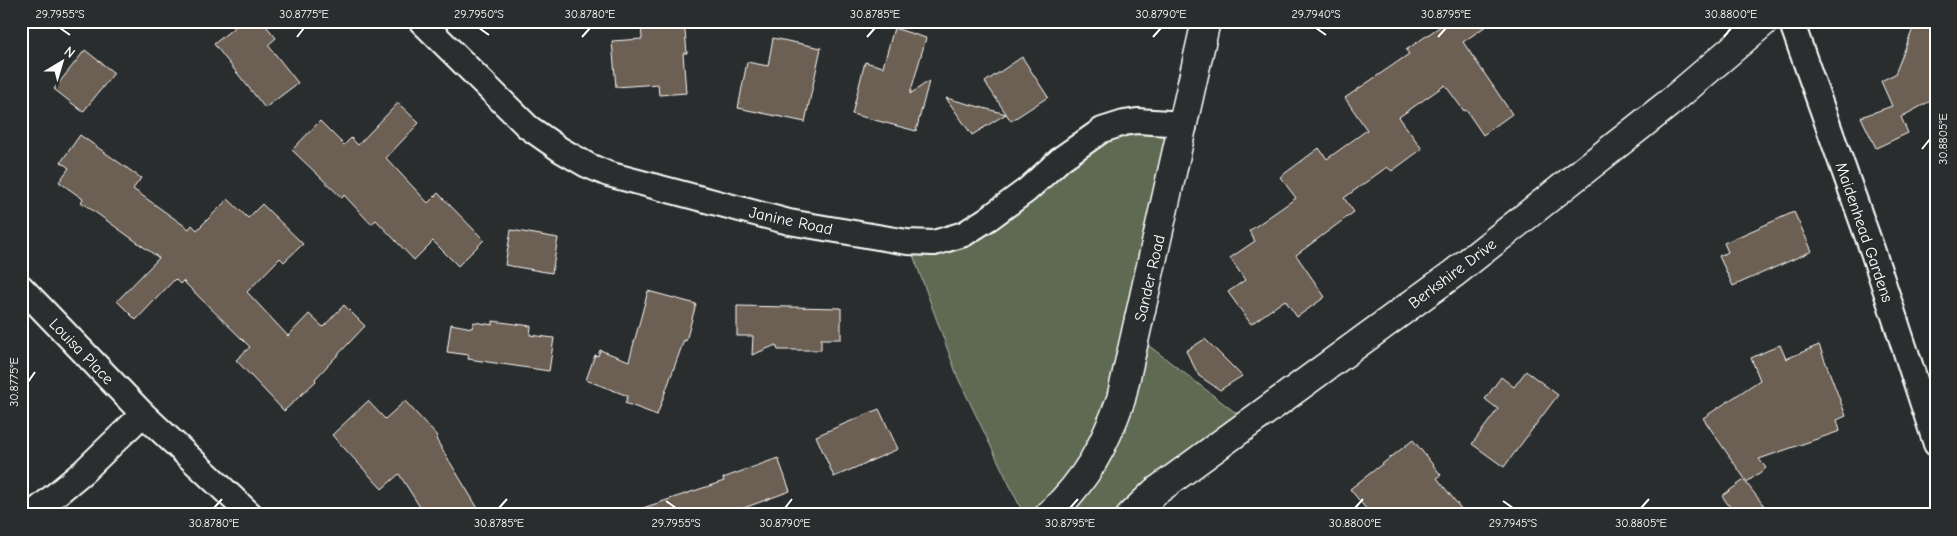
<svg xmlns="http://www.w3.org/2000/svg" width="1957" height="536" font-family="'Comic Neue',sans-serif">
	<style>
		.green { fill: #5e6a52; stroke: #aeb4a8 }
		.building { fill: #6c5f52; stroke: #fff }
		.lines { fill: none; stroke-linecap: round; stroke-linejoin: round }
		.street-casing { stroke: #fff; stroke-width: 28 }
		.secondary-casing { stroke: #fff; stroke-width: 31 }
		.street { stroke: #2a2d2e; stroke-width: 24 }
		.secondary { stroke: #2a2d2e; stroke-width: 28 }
		.ticks { fill: none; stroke: #fff; stroke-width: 2 }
		.labels { text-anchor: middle; stroke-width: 4; stroke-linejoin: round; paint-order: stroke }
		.street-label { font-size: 16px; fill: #fff; stroke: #2a2d2e }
		.neatline { fill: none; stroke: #fff; stroke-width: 2 }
		.ticks-label { font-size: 12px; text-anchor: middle; fill: #fff }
	</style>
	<rect width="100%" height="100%" fill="#2a2d2e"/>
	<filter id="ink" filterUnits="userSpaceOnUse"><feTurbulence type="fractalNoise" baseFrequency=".02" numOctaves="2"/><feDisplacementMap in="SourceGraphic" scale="10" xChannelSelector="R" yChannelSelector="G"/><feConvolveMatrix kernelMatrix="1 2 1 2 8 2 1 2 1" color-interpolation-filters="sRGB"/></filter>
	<g filter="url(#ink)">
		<path class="green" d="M 1183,127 L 1135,335 L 1249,423 L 1133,515 L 1024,515 L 958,378 L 909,244 L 935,244 L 1102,132 Z"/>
		<g class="building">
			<path d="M 242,21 L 262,21 L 276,38 L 268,45 L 298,83 L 265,108 L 214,44 Z"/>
			<path d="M 641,21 L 684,21 L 687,53 L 683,53 L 686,93 L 659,95 L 658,84 L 616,87 L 612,41 L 642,39 Z"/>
			<path d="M 1448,21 L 1493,21 L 1463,42 L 1512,114 L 1483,135 L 1466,110 L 1464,111 L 1445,85 L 1399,117 L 1422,149 L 1392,171 L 1387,167 L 1344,198 L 1354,212 L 1296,255 L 1325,297 L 1297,317 L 1285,300 L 1251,324 L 1228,292 L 1245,280 L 1230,258 L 1255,241 L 1249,231 L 1296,198 L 1280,177 L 1319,148 L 1327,159 L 1367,130 L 1345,98 L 1409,54 L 1406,50 Z"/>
			<path d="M 1916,21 L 1936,21 L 1936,98 L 1901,117 L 1908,133 L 1876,148 L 1861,117 L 1892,106 L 1881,81 L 1895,74 Z"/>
			<path d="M 894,28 L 926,38 L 910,94 L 929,81 L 916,131 L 852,114 L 865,62 L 883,67 Z"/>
			<path d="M 773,38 L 821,48 L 805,122 L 738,108 L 747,62 L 768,66 Z"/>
			<path d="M 85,50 L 114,73 L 83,112 L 54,89 Z"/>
			<path d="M 1022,57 L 1048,97 L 1011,121 L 985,82 Z"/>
			<path d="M 946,98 L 1006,114 L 972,135 Z"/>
			<path d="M 398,103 L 419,123 L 386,158 L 428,203 L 438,193 L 484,240 L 458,266 L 433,241 L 414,260 L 376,220 L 371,224 L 344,195 L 342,198 L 292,150 L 320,121 L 344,145 L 351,138 L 358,145 Z"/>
			<path d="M 80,135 L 141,178 L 133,189 L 189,229 L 192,225 L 197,230 L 228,199 L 248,218 L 262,204 L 303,244 L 284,262 L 280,258 L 247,292 L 288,336 L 309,314 L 323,327 L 344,305 L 365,326 L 315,379 L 316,381 L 284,411 L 236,360 L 250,347 L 183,281 L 180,284 L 175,279 L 136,320 L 117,301 L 159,258 L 81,202 L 83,199 L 59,182 L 69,168 L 61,162 Z"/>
			<path d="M 1794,212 L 1812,251 L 1733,286 L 1719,256 L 1728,252 L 1724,243 Z"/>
			<path d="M 511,230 L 558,238 L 552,273 L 505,265 Z"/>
			<path d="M 648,291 L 696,304 L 686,341 L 684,340 L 657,415 L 625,403 L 628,396 L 586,380 L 595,355 L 598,356 L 600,350 L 629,361 Z"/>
			<path d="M 737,306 L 841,308 L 841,339 L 821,339 L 821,350 L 778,350 L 776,345 L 752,355 L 753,336 L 737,336 Z"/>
			<path d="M 493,321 L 531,326 L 530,335 L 554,338 L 549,371 L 468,359 L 469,355 L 447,352 L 451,324 L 472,328 L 474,322 L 493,325 Z"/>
			<path d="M 1205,339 L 1242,376 L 1220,390 L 1199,376 L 1186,351 Z"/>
			<path d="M 1780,345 L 1786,359 L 1819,345 L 1846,416 L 1837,420 L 1840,431 L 1759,459 L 1766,468 L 1747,482 L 1703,418 L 1760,380 L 1751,358 Z"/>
			<path d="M 1526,371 L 1558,395 L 1504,467 L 1472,444 L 1498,409 L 1485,399 L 1501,377 L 1514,387 Z"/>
			<path d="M 368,401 L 385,419 L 405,401 L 438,437 L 436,439 L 482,515 L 425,515 L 399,474 L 382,489 L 332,435 Z"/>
			<path d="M 879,409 L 898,449 L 834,477 L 816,436 Z"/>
			<path d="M 1413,440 L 1441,475 L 1437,478 L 1466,515 L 1371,515 L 1350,489 Z"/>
			<path d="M 778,458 L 790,491 L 725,515 L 638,515 L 637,510 L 724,481 L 723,478 Z"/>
			<path d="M 1744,480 L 1771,515 L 1736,515 L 1722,496 Z"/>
		</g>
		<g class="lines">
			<defs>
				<g id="street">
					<path d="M 421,21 L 528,127 L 561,150 L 587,165 L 608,174 L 789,222 L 907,242 L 934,243 L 964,234 L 989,218 L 1027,190 L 1062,158 L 1102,130 L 1124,123 L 1137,121 L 1169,123 L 1184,127"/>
					<path d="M 1791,21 L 1873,252 L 1936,444"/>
					<path d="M 21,287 L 143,414 L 251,515"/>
					<path d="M 31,515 L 83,472 L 143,414"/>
				</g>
				<g id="secondary">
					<path d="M 1049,515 C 1087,479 1104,447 1121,399 L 1206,21"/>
					<path d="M 1131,515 L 1155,492 L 1453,274 L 1668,104 L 1765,21"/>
				</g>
			</defs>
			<use href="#street" class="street-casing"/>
			<use href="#secondary" class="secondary-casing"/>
			<use href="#street" class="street"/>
			<use href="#secondary" class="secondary"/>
		</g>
	</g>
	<path class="ticks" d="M 60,28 L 70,35M 479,28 L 489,35M 1316,28 L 1326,35M 297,37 L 304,28M 582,37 L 590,28M 867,37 L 875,28M 1153,37 L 1161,28M 1438,37 L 1446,28M 1724,37 L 1731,28M 1922,149 L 1930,139M 28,382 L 35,372M 666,501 L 676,508M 1503,501 L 1513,508M 214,508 L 222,499M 499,508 L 507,499M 785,508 L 792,499M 1070,508 L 1078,499M 1355,508 L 1363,499M 1641,508 L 1649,499"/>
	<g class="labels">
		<g class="street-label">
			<text transform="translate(791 220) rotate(12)" y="6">Janine Road</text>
			<text transform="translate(1865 232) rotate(71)" y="6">Maidenhead Gardens</text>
			<text transform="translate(1452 273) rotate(-37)" y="6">Berkshire Drive</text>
			<text transform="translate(1149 278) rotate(-77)" y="6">Sander Road</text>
			<text transform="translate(82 351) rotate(46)" y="6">Louisa Place</text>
		</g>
	</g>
	<rect width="1957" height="536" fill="none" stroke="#2a2d2e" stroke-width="55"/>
	<g transform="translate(62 62) rotate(38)" stroke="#2a2d2e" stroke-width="4" paint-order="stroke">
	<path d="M0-4L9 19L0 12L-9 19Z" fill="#ffffff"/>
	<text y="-8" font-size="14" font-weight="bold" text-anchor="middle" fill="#ffffff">N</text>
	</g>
	<rect x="28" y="28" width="1902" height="480" class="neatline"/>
	<g class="ticks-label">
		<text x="60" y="18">29.7955°S</text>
		<text x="304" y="18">30.8775°E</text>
		<text x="479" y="18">29.7950°S</text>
		<text x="590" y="18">30.8780°E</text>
		<text x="875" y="18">30.8785°E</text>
		<text x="1161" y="18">30.8790°E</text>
		<text x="1316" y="18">29.7940°S</text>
		<text x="1446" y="18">30.8795°E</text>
		<text x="1731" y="18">30.8800°E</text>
		<text transform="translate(1943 139) rotate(-90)" y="4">30.8805°E</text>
		<text transform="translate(14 382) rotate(-90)" y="4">30.8775°E</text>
		<text x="214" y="527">30.8780°E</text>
		<text x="499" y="527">30.8785°E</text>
		<text x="676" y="527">29.7955°S</text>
		<text x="785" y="527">30.8790°E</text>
		<text x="1070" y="527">30.8795°E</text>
		<text x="1355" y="527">30.8800°E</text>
		<text x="1513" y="527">29.7945°S</text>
		<text x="1641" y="527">30.8805°E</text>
	</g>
</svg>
